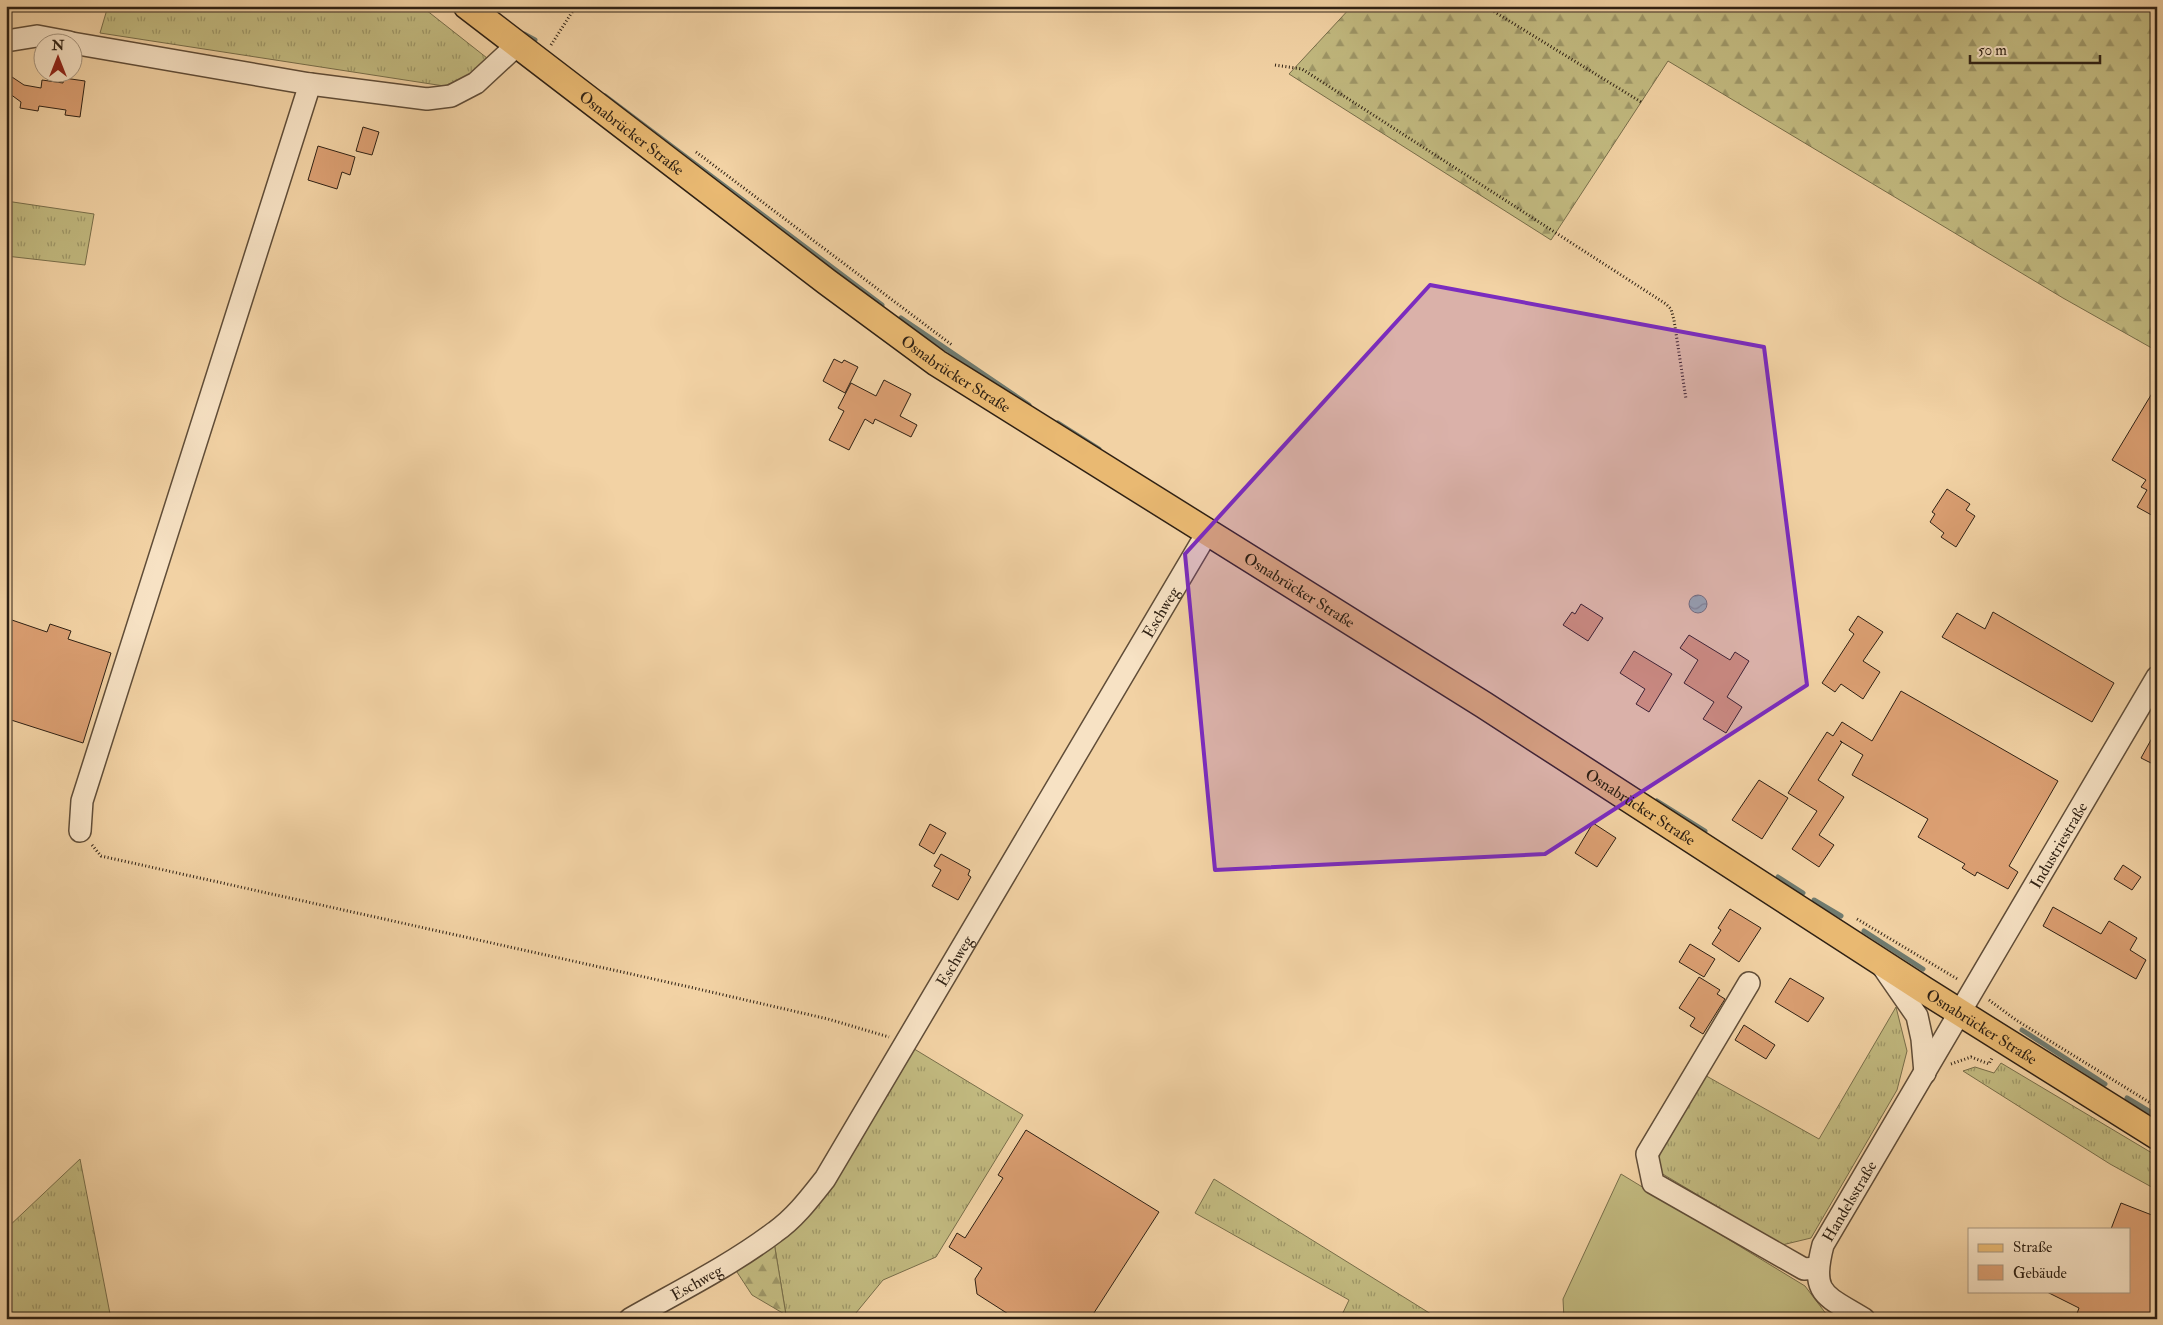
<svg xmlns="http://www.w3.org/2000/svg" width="2163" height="1325" font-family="'IM FELL Double Pica',serif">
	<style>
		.grass { fill: url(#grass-tufts); stroke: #786e4a }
		.forest { fill: url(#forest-firs); stroke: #786e4a }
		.pitch { fill: #c2ba80; stroke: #786e4a }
		.water { fill: url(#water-waves); stroke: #707b6f }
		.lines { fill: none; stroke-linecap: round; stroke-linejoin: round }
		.stream { stroke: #707b6f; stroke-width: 5 }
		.building { fill: #db9f72; stroke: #2f2114 }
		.minor-casing { stroke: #604d38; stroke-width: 24 }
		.major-casing { stroke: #2f2114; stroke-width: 29 }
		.path { stroke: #2f2114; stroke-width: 3; stroke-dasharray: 1 2.5; stroke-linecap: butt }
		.minor { stroke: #f7e2c4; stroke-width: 21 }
		.major { stroke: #e9b972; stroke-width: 26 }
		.marked { fill: #7b2cbf; fill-opacity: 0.2; stroke: #7b2cbf; stroke-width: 4; stroke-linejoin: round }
		.labels { text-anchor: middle; stroke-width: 4; stroke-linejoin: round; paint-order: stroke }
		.street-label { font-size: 16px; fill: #2f2114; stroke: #f7e2c4 }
	</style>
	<defs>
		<pattern id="grass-tufts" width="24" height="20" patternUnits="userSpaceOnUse" patternTransform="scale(1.25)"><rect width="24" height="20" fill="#c2ba80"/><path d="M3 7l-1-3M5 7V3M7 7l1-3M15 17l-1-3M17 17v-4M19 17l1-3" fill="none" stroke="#9e9768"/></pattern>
		<pattern id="forest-firs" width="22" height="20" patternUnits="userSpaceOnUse" patternTransform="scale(1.25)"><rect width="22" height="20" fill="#c2ba80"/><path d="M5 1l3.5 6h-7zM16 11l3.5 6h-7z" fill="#9e9768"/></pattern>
		<pattern id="water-waves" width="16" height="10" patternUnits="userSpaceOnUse" patternTransform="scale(1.25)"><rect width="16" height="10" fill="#9cb7ab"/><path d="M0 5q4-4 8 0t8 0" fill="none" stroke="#80948a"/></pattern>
	</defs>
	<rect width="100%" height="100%" fill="#f2d2a4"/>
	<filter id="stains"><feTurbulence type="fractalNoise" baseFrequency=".004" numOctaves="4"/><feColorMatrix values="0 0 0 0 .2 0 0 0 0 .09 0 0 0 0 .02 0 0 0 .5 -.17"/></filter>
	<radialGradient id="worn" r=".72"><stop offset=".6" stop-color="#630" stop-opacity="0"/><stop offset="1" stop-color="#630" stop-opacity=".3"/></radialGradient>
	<g class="grass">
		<path d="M 108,6 L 421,6 L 487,58 L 474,74 L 444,86 L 100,33 Z"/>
		<path d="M 6,201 L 94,214 L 85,265 L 6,256 Z"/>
		<path d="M 1896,1007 L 1907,1051 L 1897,1090 L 1811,1238 L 1782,1245 L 1661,1173 L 1654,1150 L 1701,1073 L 1819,1139 Z"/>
		<path d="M 911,1047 L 1023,1115 L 936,1257 L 883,1280 L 851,1319 L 793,1319 L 786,1315 L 774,1242 Z"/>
		<path d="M 2001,1063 L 2157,1156 L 2157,1190 L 2110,1164 L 1963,1071 L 1975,1067 L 1994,1073 Z"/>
		<path d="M 80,1159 L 111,1319 L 6,1319 L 6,1229 Z"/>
		<path d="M 1214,1179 L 1439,1319 L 1340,1319 L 1349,1300 L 1195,1213 Z"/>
	</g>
	<g class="forest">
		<path d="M 1352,6 L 2157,6 L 2157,351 L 2063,298 L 1668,61 L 1551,240 L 1289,74 Z"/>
		<path d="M 774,1242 L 786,1315 L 752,1295 L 735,1269 Z"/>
	</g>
	<path class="pitch" d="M 1621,1174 L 1805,1286 L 1830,1319 L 1564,1319 L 1563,1299 Z"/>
	<circle class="water" cx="1698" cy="604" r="9"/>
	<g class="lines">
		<g class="stream">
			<path d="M 524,34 L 535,40"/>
			<path d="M 605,96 L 882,305"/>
			<path d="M 901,318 L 1029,405"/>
			<path d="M 1058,423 L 1099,449"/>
			<path d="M 1657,801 L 1705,831"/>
			<path d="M 1778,877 L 1803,893"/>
			<path d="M 1814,900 L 1841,916"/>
			<path d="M 1864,931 L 1923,969"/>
			<path d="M 2022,1030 L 2105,1084"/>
			<path d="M 2127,1098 L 2157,1116"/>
		</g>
	</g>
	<g class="building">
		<path d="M 6,73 L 24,85 L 41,88 L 42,80 L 63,83 L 64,78 L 85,81 L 80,117 L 65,115 L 66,110 L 39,106 L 38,111 L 20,108 L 21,102 L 6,91 Z"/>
		<path d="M 363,127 L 379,132 L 372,155 L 356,151 Z"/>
		<path d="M 318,146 L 355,157 L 350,175 L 342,172 L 337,189 L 308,180 Z"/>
		<path d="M 834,359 L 842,363 L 844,360 L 858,367 L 845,393 L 823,381 Z"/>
		<path d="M 884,380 L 911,394 L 900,416 L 917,425 L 911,437 L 875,419 L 873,424 L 865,419 L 849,450 L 829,440 L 844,411 L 838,408 L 851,383 L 876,396 Z"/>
		<path d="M 2157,385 L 2157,518 L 2137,507 L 2147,490 L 2141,487 L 2146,480 L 2112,460 Z"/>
		<path d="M 1947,489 L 1970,504 L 1966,510 L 1975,516 L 1956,547 L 1941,537 L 1944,533 L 1930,522 L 1935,514 L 1932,512 Z"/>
		<path d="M 1581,604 L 1603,618 L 1588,641 L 1563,625 L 1572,612 L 1575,614 Z"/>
		<path d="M 1993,612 L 2114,683 L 2092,722 L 1942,637 L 1957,613 L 1985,629 Z"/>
		<path d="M 1858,616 L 1883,632 L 1863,661 L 1880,672 L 1863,699 L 1841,684 L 1835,692 L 1822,683 L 1854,634 L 1849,630 Z"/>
		<path d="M 6,618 L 47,632 L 50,624 L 71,631 L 68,639 L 111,653 L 83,743 L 8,719 L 10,710 L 6,710 Z"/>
		<path d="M 1689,635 L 1730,660 L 1735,652 L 1749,661 L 1727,697 L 1742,707 L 1726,733 L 1703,719 L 1714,702 L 1684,683 L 1698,660 L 1680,648 Z"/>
		<path d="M 1634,651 L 1672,674 L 1649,712 L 1636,704 L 1645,689 L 1620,673 Z"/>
		<path d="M 1901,691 L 2058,781 L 2009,866 L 2018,872 L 2008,889 L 1977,872 L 1975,876 L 1962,868 L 1965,864 L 1918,837 L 1928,819 L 1852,775 L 1863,755 L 1840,741 L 1842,742 L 1818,780 L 1844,797 L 1819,835 L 1834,845 L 1819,867 L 1792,849 L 1817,811 L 1788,793 L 1827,732 L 1833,736 L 1842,722 L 1872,741 Z"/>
		<path d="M 2157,729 L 2157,766 L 2141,758 Z"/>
		<path d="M 1759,780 L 1788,798 L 1762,839 L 1732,820 Z"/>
		<path d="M 1593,823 L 1616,838 L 1597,867 L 1575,853 Z"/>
		<path d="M 930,824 L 946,833 L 934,854 L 919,845 Z"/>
		<path d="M 941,854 L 970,870 L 968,875 L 971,877 L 958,900 L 932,886 L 941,870 L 934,866 Z"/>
		<path d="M 2123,865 L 2141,877 L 2132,890 L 2114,879 Z"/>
		<path d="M 2053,907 L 2101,934 L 2109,921 L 2137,938 L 2130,950 L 2146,960 L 2136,979 L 2043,926 Z"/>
		<path d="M 1730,909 L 1761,928 L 1739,962 L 1712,944 L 1721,930 L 1718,928 Z"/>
		<path d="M 1690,944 L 1715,959 L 1704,977 L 1679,962 Z"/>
		<path d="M 1699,977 L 1720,990 L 1717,994 L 1725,999 L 1703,1034 L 1690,1026 L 1695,1018 L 1679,1008 Z"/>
		<path d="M 1790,978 L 1824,998 L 1808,1022 L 1775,1002 Z"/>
		<path d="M 1744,1025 L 1775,1045 L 1766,1059 L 1735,1040 Z"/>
		<path d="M 1026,1130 L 1159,1212 L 1090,1319 L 1016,1319 L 977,1294 L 975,1279 L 982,1268 L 949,1247 L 957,1233 L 965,1238 L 1003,1178 L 998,1175 Z"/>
		<path d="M 2121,1203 L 2157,1217 L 2157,1319 L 2075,1319 L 2079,1308 L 2045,1291 L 2129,1291 L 2129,1229 L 2111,1229 Z"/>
	</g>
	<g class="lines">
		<defs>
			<g id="minor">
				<path d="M 6,41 L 37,36 L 69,42"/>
				<path d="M 72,43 L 310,84 L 427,99 L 451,96 L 476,83 L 517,45"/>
				<path d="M 80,831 L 82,801 L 310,84"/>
				<path d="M 1883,967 L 1917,1016 L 1922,1039 L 1925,1073"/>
				<path d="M 1749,983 L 1647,1154 L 1653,1183 L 1804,1269 L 1817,1268"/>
				<path id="s1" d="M 630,1319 C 679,1291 730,1266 775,1232 C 795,1218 810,1198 825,1179 L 1207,533"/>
				<path id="s2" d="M 1864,1319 C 1825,1295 1810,1295 1823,1245 L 2157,677"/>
			</g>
			<g id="major">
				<path id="s3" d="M 467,6 L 827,282 L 937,363 L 1484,705 L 1924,990 L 2157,1136"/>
			</g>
		</defs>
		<use href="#minor" class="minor-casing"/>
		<use href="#major" class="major-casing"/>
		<g class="path">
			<path d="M 1485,6 L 1641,102"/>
			<path d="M 551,45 L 576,6"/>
			<path d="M 1275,65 L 1302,69 L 1666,304 L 1671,309 L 1674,320 L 1686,399"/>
			<path d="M 696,152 L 952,345"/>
			<path d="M 92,845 L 101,856 L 685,986 L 828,1019 L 889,1037"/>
			<path d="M 1857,919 L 1959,980"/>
			<path d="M 1989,1000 L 2016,1020 L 2157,1107"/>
			<path d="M 1951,1064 L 1971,1057 L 1989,1064 L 1992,1058"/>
		</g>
		<use href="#minor" class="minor"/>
		<use href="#major" class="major"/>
	</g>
	<path class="marked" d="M 1430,285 L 1764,347 L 1807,685 L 1545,854 L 1215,870 L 1185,554 Z"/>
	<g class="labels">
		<g class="street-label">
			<text dy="6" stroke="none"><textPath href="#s3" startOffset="208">Osnabrücker Straße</textPath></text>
			<text dy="6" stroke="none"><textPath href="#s3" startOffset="612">Osnabrücker Straße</textPath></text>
			<text dy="6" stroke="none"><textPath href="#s3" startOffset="1018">Osnabrücker Straße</textPath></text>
			<text dy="6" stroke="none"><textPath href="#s1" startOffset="901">Eschweg</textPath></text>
			<text dy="6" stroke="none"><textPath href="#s3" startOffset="1422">Osnabrücker Straße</textPath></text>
			<text dy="6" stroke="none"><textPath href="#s2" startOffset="561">Industriestraße</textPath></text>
			<text dy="6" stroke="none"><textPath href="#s1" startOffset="496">Eschweg</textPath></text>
			<text dy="6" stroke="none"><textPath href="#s3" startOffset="1828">Osnabrücker Straße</textPath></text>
			<text dy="6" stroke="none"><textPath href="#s2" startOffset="148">Handelsstraße</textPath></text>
			<text dy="6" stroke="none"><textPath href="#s1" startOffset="76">Eschweg</textPath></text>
		</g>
	</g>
	<rect width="2163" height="1325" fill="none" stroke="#f2d2a4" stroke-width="25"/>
	<rect x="8" y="8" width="2148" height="1310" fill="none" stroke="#2f2114" stroke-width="2.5"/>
	<rect x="12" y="12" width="2138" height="1300" fill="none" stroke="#2f2114"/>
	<rect x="1968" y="1228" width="162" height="65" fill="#f7e2c4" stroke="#a7957e"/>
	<rect x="1978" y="1244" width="25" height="8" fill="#e9b972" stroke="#a7957e"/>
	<text x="2013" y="1252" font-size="15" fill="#2f2114">Straße</text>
	<rect x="1978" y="1265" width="25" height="15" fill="#db9f72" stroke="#a7957e"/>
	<text x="2013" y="1278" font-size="15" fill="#2f2114">Gebäude</text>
	<g transform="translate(58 58)"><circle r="24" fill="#f7e2c4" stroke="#a7957e"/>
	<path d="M0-4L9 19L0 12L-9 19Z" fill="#8f2418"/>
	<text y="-8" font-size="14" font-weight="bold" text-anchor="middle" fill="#2f2114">N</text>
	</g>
	<path d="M1970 55v8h130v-8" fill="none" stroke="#2f2114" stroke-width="2.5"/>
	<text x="1978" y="55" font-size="15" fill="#2f2114" stroke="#f7e2c4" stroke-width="4" paint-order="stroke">50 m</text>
	<rect width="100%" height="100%" filter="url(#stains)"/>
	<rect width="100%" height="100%" fill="url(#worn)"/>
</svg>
